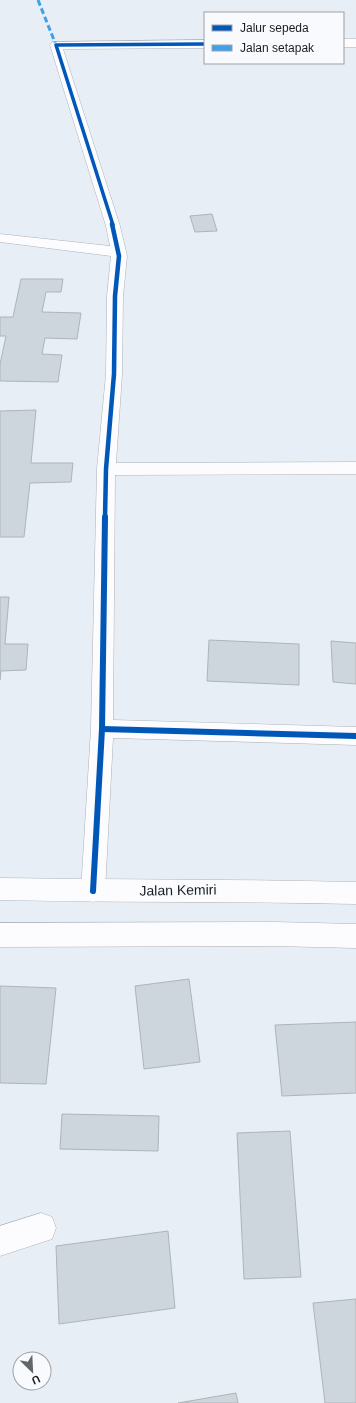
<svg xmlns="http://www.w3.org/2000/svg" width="356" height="1403" font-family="Helvetica,sans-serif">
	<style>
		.building { fill: #cdd5dd; stroke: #afb4b8 }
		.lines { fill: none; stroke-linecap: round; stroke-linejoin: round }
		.street-casing { stroke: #adb2b7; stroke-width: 1 }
		.highway-casing { stroke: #adb2b7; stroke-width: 1 }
		.street { fill: #fcfcfe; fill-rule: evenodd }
		.highway { fill: #fcfcfe; fill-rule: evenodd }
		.quiet { stroke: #3da2ea; stroke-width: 3; stroke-dasharray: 6 3; stroke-linecap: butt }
		.cycleway-far2-casing { stroke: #f8fafd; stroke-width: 5 }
		.cycleway-far1-casing { stroke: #f8fafd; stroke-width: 6 }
		.cycleway-casing { stroke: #f8fafd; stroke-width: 8 }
		.cycleway-far2 { stroke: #0057b8; stroke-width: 3.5 }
		.cycleway-far1 { stroke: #0057b8; stroke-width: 4.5 }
		.cycleway { stroke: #0057b8; stroke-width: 6 }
		.labels { text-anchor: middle; stroke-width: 3; stroke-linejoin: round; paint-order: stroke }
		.street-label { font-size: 14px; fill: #191d21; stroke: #f8fafd }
	</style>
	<rect width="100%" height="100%" fill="#e8eef5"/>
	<g class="building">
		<path d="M 212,214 L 217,231 L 195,232 L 190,216 Z"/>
		<path d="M 21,279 L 63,279 L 61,292 L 46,292 L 42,312 L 81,313 L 77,339 L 45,338 L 42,354 L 62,355 L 58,382 L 0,381 L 0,364 L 6,336 L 0,336 L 0,317 L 13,317 Z"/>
		<path d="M 36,410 L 31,463 L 73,463 L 71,482 L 30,483 L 24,537 L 0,537 L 0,411 Z"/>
		<path d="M 0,597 L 9,597 L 5,644 L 28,644 L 26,670 L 1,671 L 0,680 Z"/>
		<path d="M 209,640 L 299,644 L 299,685 L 207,681 Z"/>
		<path d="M 331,641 L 356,643 L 356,684 L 333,682 Z"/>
		<path d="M 189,979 L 200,1062 L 144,1069 L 135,986 Z"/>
		<path d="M 0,986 L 56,988 L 46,1084 L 0,1083 Z"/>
		<path d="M 356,1022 L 356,1093 L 282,1096 L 275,1025 Z"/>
		<path d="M 62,1114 L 159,1116 L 158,1151 L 60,1149 Z"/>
		<path d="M 290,1131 L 301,1277 L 244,1279 L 237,1133 Z"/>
		<path d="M 168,1231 L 175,1308 L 59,1324 L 56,1246 Z"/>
		<path d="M 356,1299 L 356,1403 L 325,1403 L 313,1303 Z"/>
		<path d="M 236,1393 L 238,1403 L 178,1403 Z"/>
	</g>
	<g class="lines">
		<defs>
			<g id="street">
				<rect x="343" y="39" width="13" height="8"/>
				<path d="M 205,40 L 205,48 L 63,49 L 120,226 L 127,256 L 123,296 L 122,374 L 116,463 L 356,462 L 356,474 L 115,475 L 113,720 L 356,727 L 356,745 L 113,738 L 105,891 L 102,899 L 93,902 L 84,899 L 81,891 L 91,729 L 97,469 L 106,374 L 107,296 L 111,256 L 0,242 L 0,234 L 110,246 L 106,226 L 50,45 L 52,42 Z"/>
				<path d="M 41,1213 L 52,1217 L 56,1228 L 52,1239 L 0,1256 L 0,1226 Z"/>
			</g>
			<g id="highway">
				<path d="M 0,878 C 119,880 237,879 356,882 L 356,904 C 237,901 119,903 0,900 Z"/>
				<path d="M 274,922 L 356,924 L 356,948 L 274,946 L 0,947 L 0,923 Z"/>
			</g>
		</defs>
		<use href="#street" class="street-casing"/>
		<use href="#highway" class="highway-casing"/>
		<use href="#street" class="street"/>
		<use href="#highway" class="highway"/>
		<path class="quiet" d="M 38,0 L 56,45"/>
		<defs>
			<path id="cycleway-far2" d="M 113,225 L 56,45 L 205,44"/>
			<path id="cycleway-far1" d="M 105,518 L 106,469 L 114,374 L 115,296 L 119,256 L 112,224"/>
			<g id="cycleway">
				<path d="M 102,729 L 356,736"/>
				<path d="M 93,891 L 102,729 L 105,517"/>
			</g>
		</defs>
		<use href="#cycleway-far2" class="cycleway-far2-casing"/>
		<use href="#cycleway-far1" class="cycleway-far1-casing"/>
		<use href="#cycleway" class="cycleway-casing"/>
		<use href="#cycleway-far2" class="cycleway-far2"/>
		<use href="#cycleway-far1" class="cycleway-far1"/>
		<use href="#cycleway" class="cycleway"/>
	</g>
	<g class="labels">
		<g class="street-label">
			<text transform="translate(178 890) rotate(-1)" y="5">Jalan Kemiri</text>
		</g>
	</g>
	<rect x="204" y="12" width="140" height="52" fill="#f8fafd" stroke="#9fa2a5"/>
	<rect x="212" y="25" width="20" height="6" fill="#0057b8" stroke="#9fa2a5"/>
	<text x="240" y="32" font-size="12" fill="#191d21">Jalur sepeda</text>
	<rect x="212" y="45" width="20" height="6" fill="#3da2ea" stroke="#9fa2a5"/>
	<text x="240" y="52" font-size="12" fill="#191d21">Jalan setapak</text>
	<g transform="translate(32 1371) rotate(156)"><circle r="19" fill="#f8fafd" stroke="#9fa2a5"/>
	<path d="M0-3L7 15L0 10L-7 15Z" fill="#61666b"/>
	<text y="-6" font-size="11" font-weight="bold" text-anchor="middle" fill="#191d21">U</text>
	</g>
</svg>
